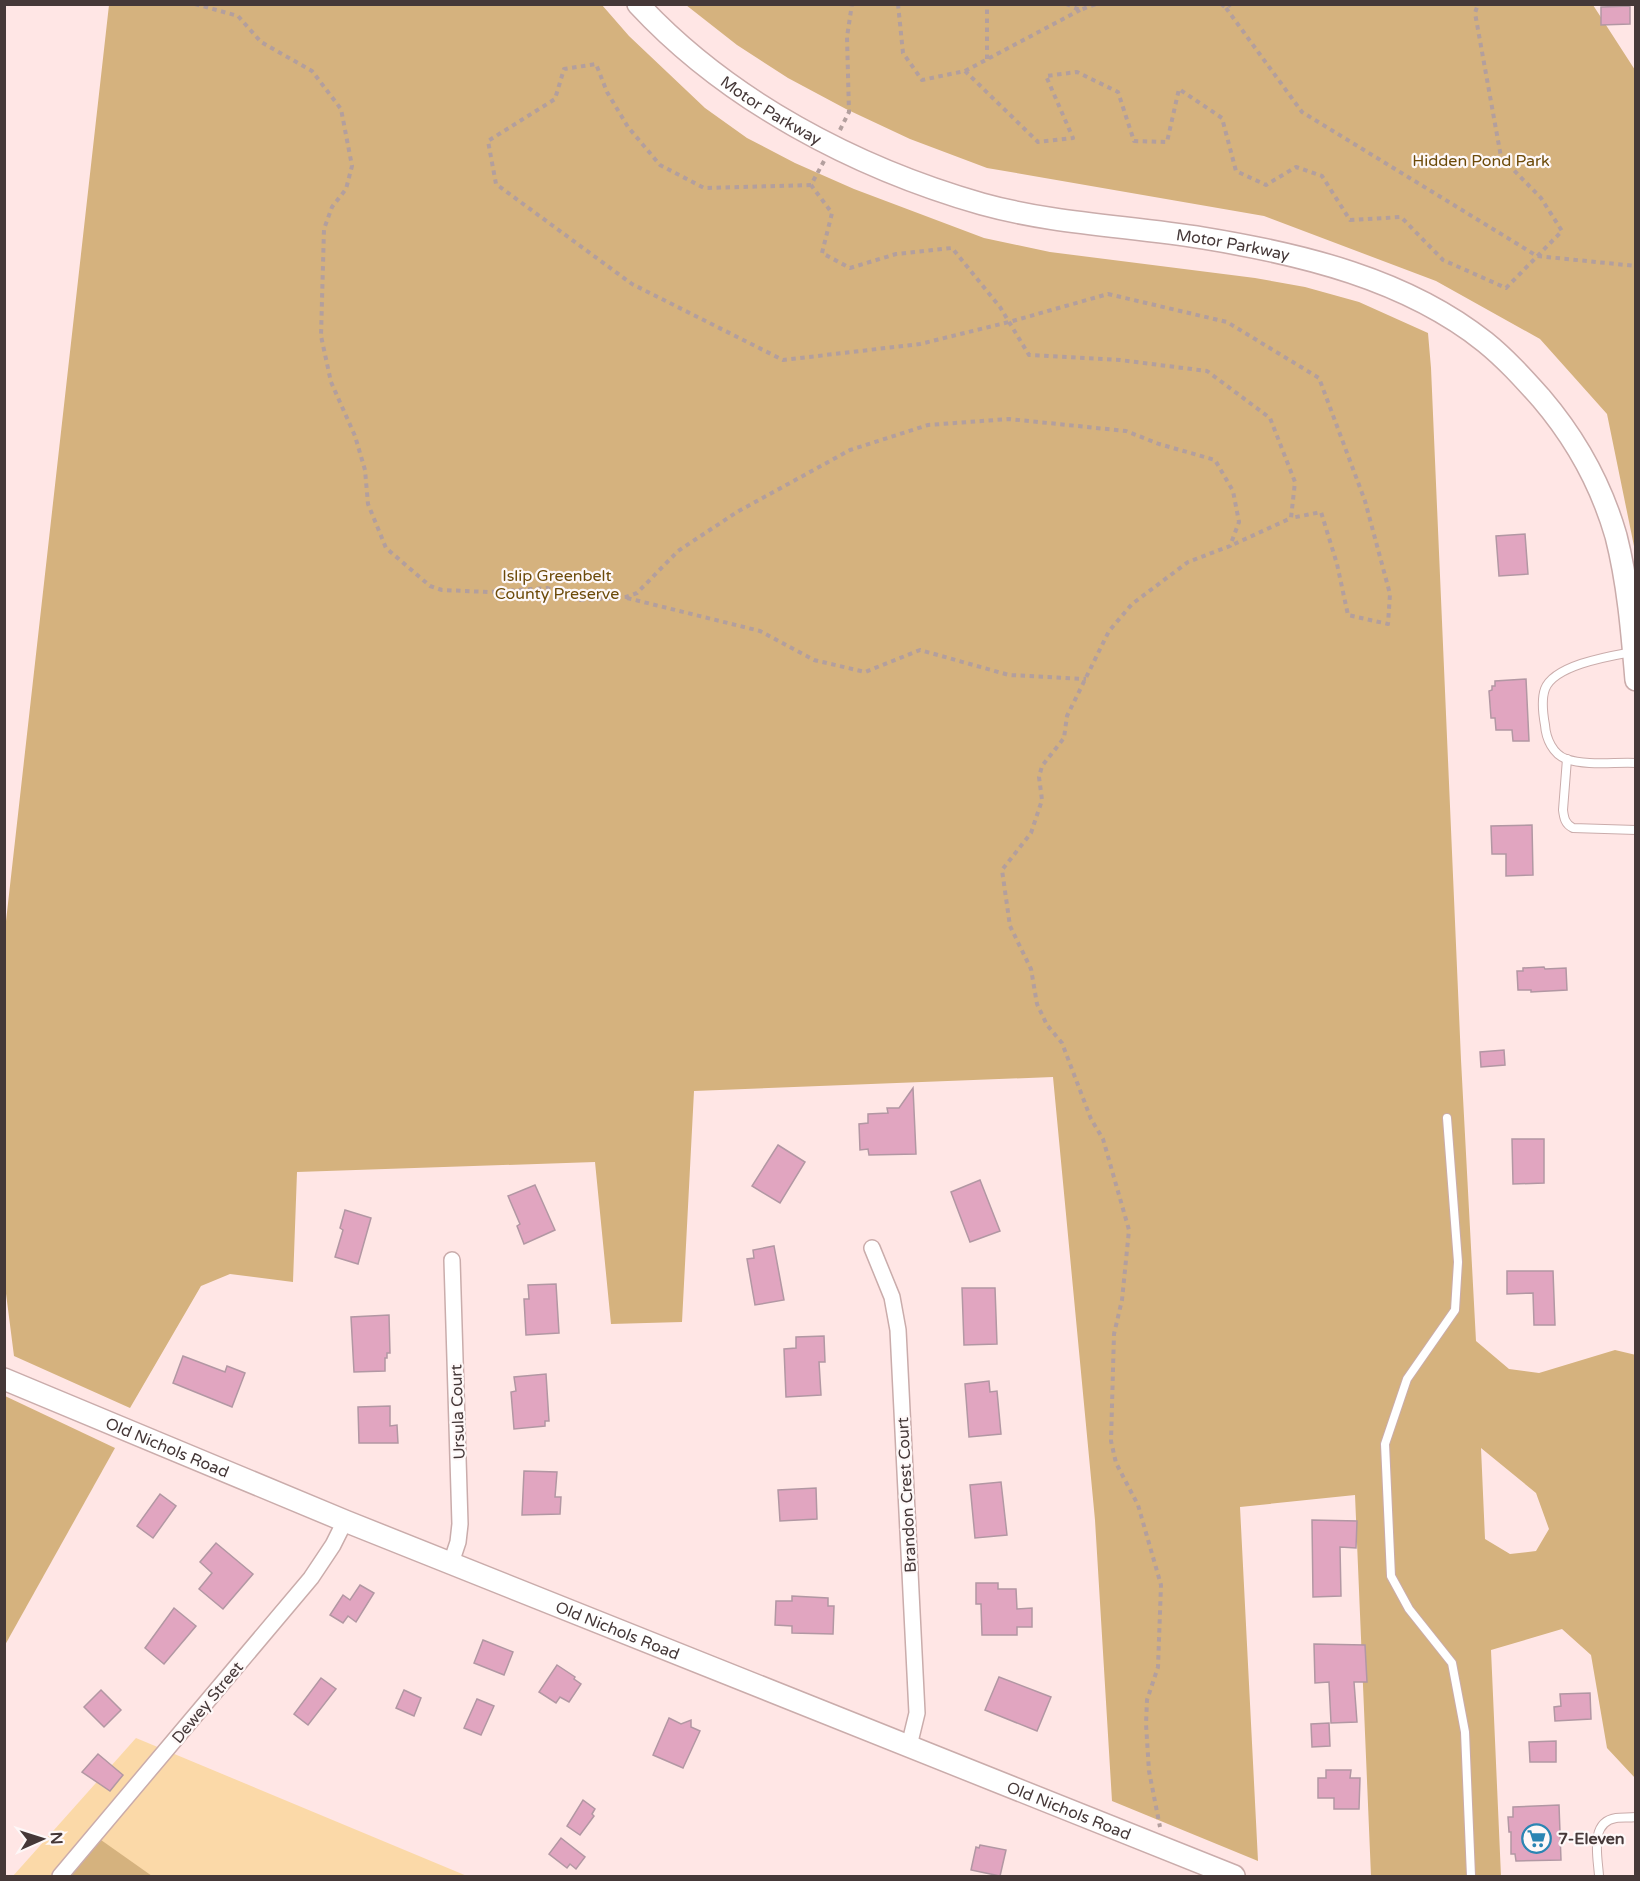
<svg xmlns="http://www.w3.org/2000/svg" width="1640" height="1881" font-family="'Varela Round',sans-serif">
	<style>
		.green { fill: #fbd9a8 }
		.forest { fill: #d5b27e; fill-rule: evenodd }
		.building { fill: #e1a5c0; stroke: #b297a3; stroke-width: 1.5 }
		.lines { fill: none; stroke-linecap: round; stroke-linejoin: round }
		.lane-casing { stroke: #caacab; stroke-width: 10 }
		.street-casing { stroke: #caacab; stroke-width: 18 }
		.secondary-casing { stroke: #caacab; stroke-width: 24 }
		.path { stroke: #b39f9e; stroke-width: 4; stroke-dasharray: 4.5 4.5; stroke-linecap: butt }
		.lane { stroke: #fff; stroke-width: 8 }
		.street { stroke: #fff; stroke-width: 15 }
		.secondary { stroke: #fff; stroke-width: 21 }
		.labels { text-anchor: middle; stroke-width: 4.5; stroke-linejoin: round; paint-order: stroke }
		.street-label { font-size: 16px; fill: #453838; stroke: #fef8f8 }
		.park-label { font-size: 16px; fill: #6c4a09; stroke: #fef8f8 }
		.poi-label { font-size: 16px; font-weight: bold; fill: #453838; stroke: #fef8f8; text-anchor: start }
	</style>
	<rect width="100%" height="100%" fill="#ffe6e5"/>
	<path class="green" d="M 136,1738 L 467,1876 L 13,1876 Z"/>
	<g class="forest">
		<path d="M 232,4 L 239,6 L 257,4 L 602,5 L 629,36 L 705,108 L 747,138 L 795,163 L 854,189 L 984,238 L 1050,252 L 1255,278 L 1305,287 L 1359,302 L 1428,333 L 1431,368 L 1461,1060 L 1476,1341 L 1509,1369 L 1539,1373 L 1615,1350 L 1636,1355 L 1635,1778 L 1607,1748 L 1591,1655 L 1562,1629 L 1491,1650 L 1501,1876 L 1371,1876 L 1355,1495 L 1240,1507 L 1258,1861 L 1112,1801 L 1095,1520 L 1053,1077 L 694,1091 L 682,1322 L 611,1324 L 595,1162 L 297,1172 L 293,1282 L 230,1274 L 201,1286 L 130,1408 L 14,1356 L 4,1278 L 5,930 L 109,5 ZM 1481,1448 L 1536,1493 L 1549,1529 L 1536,1551 L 1510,1554 L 1485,1539 Z"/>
		<path d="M 686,5 L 1593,5 L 1635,70 L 1635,551 L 1607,414 L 1540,339 L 1436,281 L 1264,216 L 987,168 L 910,139 L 846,109 L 788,78 L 737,45 Z"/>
		<path d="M 5,1396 L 115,1448 L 5,1645 Z"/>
		<path d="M 101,1840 L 152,1876 L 69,1876 Z"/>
	</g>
	<g class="building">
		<path d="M 1630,6 L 1630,24 L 1601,25 L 1601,7 Z"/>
		<path d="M 1525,534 L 1528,574 L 1499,576 L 1496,536 Z"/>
		<path d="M 1526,679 L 1529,741 L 1513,741 L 1512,730 L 1496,730 L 1495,718 L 1491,718 L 1489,691 L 1492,690 L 1492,686 L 1495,686 L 1495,681 Z"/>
		<path d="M 1532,825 L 1533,875 L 1506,876 L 1506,854 L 1492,854 L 1491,826 Z"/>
		<path d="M 1544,967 L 1545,969 L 1566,968 L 1567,990 L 1531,992 L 1531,990 L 1518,990 L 1517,971 L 1523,971 L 1523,968 Z"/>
		<path d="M 1504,1050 L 1505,1065 L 1481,1067 L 1480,1052 Z"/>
		<path d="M 913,1088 L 916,1154 L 869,1155 L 868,1149 L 860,1150 L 859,1124 L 868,1123 L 868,1114 L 888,1113 L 887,1108 L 899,1108 Z"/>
		<path d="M 1512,1139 L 1544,1139 L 1544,1183 L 1513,1184 Z"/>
		<path d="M 778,1145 L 805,1162 L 780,1203 L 752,1186 Z"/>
		<path d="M 980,1180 L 1000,1231 L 970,1242 L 951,1192 Z"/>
		<path d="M 535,1185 L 555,1230 L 524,1244 L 517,1226 L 520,1224 L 508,1196 Z"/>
		<path d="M 345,1210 L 371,1218 L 358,1264 L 335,1257 L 343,1230 L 340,1228 Z"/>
		<path d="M 774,1246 L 784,1300 L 755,1305 L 747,1259 L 754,1258 L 753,1250 Z"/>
		<path d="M 1507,1271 L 1553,1271 L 1555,1325 L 1534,1325 L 1533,1293 L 1507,1294 Z"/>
		<path d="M 556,1284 L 559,1333 L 526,1335 L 524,1299 L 529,1299 L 528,1285 Z"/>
		<path d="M 962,1288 L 995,1288 L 997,1344 L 964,1345 Z"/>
		<path d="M 389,1315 L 390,1353 L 387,1353 L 387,1358 L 385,1358 L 385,1371 L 354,1372 L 351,1317 Z"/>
		<path d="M 824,1336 L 825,1362 L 819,1362 L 821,1395 L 786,1397 L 784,1349 L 796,1348 L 796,1337 Z"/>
		<path d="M 183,1356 L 225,1372 L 227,1366 L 245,1373 L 232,1407 L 173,1383 Z"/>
		<path d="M 546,1374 L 549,1421 L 545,1421 L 545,1426 L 514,1429 L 511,1392 L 516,1391 L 514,1377 Z"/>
		<path d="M 989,1381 L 990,1392 L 997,1391 L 1001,1434 L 969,1437 L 965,1384 Z"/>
		<path d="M 390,1406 L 390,1426 L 397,1425 L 398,1443 L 359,1443 L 358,1407 Z"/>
		<path d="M 524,1471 L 557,1472 L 555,1497 L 561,1497 L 560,1514 L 522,1515 Z"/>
		<path d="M 1001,1482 L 1007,1535 L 975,1538 L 970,1485 Z"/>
		<path d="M 816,1488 L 817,1519 L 780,1521 L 778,1490 Z"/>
		<path d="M 160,1494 L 176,1506 L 153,1538 L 137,1526 Z"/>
		<path d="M 1312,1520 L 1357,1521 L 1356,1548 L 1340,1547 L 1341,1596 L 1313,1597 Z"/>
		<path d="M 216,1543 L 253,1574 L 223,1609 L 199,1589 L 212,1573 L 200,1562 Z"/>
		<path d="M 976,1583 L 998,1583 L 998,1589 L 1016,1589 L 1017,1609 L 1032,1608 L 1032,1627 L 1017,1627 L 1017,1635 L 982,1635 L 981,1604 L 976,1604 Z"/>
		<path d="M 360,1585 L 374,1593 L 356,1622 L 348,1616 L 343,1623 L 330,1615 L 343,1595 L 350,1600 Z"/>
		<path d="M 792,1596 L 828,1598 L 828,1606 L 834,1606 L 833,1634 L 792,1633 L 792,1626 L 775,1625 L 776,1601 L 792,1601 Z"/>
		<path d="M 174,1608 L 196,1626 L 164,1664 L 145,1648 Z"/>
		<path d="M 483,1640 L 513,1652 L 504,1675 L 474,1663 Z"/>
		<path d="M 1314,1644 L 1365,1645 L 1367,1682 L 1354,1682 L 1357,1722 L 1331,1723 L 1329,1682 L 1315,1683 Z"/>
		<path d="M 557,1665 L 575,1677 L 574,1679 L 581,1684 L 569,1702 L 560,1697 L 556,1703 L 539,1692 Z"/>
		<path d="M 999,1677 L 1051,1697 L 1037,1731 L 985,1710 Z"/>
		<path d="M 321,1678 L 336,1689 L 308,1725 L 294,1714 Z"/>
		<path d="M 101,1690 L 121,1710 L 104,1727 L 84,1707 Z"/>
		<path d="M 404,1690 L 421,1698 L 414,1716 L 396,1708 Z"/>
		<path d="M 1590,1693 L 1591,1719 L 1555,1721 L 1554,1707 L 1561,1706 L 1560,1694 Z"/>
		<path d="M 477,1699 L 494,1706 L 481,1735 L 464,1728 Z"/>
		<path d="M 669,1718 L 681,1724 L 691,1720 L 691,1727 L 700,1731 L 683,1768 L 653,1755 Z"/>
		<path d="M 1329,1723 L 1330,1746 L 1312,1747 L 1311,1724 Z"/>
		<path d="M 1556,1741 L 1556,1762 L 1530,1762 L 1529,1742 Z"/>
		<path d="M 98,1754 L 123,1775 L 110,1791 L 82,1772 Z"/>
		<path d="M 1326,1770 L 1351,1770 L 1350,1778 L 1360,1778 L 1359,1809 L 1334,1809 L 1334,1798 L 1318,1798 L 1318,1778 L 1326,1778 Z"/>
		<path d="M 583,1800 L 595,1809 L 592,1814 L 594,1816 L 580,1835 L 567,1826 Z"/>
		<path d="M 1559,1805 L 1561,1860 L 1516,1861 L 1515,1854 L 1511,1854 L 1511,1832 L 1509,1832 L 1508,1817 L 1513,1817 L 1513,1807 Z"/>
		<path d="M 561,1838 L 585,1857 L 576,1869 L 570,1864 L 567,1868 L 549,1854 Z"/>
		<path d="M 980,1845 L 1006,1850 L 1000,1876 L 971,1870 L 976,1847 L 979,1848 Z"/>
	</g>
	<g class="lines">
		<defs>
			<g id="lane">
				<path d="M 1632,652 C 1610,656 1554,665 1545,689 C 1541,700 1543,714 1545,725 C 1546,739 1553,754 1566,759 C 1587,766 1614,762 1636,763"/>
				<path d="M 1567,759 L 1563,810 C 1564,818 1565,824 1573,828 L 1636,830"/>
				<path d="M 1447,1118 L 1458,1262 L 1455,1310 L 1407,1379 L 1385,1444 L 1391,1576 L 1409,1609 L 1452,1663 L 1465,1732 L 1471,1876"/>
				<path d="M 1599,1876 C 1598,1857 1589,1822 1616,1818 C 1622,1817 1629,1818 1636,1817"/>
			</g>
			<g id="street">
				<path d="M 872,1248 L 892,1297 L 898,1330 L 917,1713 L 909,1746"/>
				<path d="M 451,1563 L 458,1542 L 460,1524 L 452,1260"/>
				<path d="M 60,1876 L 311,1578 L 333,1545 L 345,1521"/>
			</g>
			<g id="secondary">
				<path id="s1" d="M 638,4 C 728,101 856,168 982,204 C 1054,224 1130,226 1203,238 C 1301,254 1406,279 1485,342 C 1506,359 1523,378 1541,398 C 1576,439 1601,484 1616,536 C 1628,583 1632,632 1636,680"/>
				<path id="s2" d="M 4,1379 L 345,1521 L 1234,1876"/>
			</g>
		</defs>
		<use href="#lane" class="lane-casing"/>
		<use href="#street" class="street-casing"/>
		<use href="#secondary" class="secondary-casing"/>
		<g class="path">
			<path d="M 195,4 L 238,16 L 261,42 L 312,71 L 341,109 L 352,166 L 346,189 L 332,207 L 324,229 L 321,336 L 331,382 L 355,436 L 365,470 L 368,504 L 386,548 L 430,586 L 442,590 L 488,592 L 547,588 L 580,600 L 626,597 L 637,593 L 678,551 L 737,512 L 850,450 L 928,425 L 1009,419 L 1126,431 L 1159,444 L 1215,460 L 1233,491 L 1239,522 L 1230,546 L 1188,562 L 1132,604 L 1109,631 L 1067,716 L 1064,738 L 1042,766 L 1039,777 L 1042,800 L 1031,833 L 1002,870 L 1010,926 L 1031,969 L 1037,1004 L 1047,1025 L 1062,1043 L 1091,1119 L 1103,1139 L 1129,1230 L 1122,1300 L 1114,1334 L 1111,1441 L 1116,1463 L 1138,1505 L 1161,1585 L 1158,1667 L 1147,1700 L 1146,1724 L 1149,1771 L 1160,1827"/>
			<path d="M 898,4 L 903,53 L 922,80 L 965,71 L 1038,142 L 1073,138 L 1046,76 L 1077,72 L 1118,92 L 1134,141 L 1167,142 L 1179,89 L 1222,118 L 1236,171 L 1266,185 L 1296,167 L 1322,176 L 1350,220 L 1401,217 L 1443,260 L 1506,288 L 1562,231 L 1541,198 L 1501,157 L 1475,13 L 1478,4"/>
			<path d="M 1066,4 L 1080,10 L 1096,4"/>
			<path d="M 1221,4 L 1226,8 L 1231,4"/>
			<path d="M 1226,8 L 1302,112 L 1537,256 L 1636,266"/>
			<path d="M 987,59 L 987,4"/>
			<path d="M 965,71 L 1080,10"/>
			<path d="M 840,130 L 849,112 L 847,37 L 852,4"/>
			<path d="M 824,161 L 811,185 L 832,213 L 822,253 L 850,268 L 896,254 L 952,248 L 1000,307 L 1029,355 L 1120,360 L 1207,371 L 1270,418 L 1295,482 L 1291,518 L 1230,546"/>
			<path d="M 811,185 L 704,188 L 660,165 L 628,127 L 607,92 L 596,64 L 564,69 L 555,99 L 488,141 L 496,184 L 632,284 L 783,360 L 920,344 L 1009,322 L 1108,294 L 1227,322 L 1319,378 L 1365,501 L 1390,594 L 1388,624 L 1348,615 L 1337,564 L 1321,512 L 1291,518"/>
			<path d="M 627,598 L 760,631 L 814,660 L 865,672 L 920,650 L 1009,675 L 1086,679"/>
		</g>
		<use href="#lane" class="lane"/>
		<use href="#street" class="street"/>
		<use href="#secondary" class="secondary"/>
	</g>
	<defs>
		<symbol id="supermarket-ring" viewBox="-11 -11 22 22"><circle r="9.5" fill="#fef8f8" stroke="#2b85b3" stroke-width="1.5"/><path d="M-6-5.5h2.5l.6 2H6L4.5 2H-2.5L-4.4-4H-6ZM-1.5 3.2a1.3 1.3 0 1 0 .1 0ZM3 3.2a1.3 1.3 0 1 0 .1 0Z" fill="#2b85b3"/></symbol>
	</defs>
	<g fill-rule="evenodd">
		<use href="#supermarket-ring" x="1520" y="1822" width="33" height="33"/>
	</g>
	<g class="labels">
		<g class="street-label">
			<text dy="6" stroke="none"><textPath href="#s1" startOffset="171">Motor Parkway</textPath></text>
			<text dy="6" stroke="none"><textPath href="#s1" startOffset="657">Motor Parkway</textPath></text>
			<text transform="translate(457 1412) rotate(-92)" y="6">Ursula Court</text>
			<text dy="6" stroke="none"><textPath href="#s2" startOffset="177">Old Nichols Road</textPath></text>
			<text transform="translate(906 1495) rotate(-93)" y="6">Brandon Crest Court</text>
			<text dy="6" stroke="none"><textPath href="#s2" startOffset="663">Old Nichols Road</textPath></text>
			<text transform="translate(207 1702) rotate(-50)" y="6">Dewey Street</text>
			<text dy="6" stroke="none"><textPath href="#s2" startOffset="1149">Old Nichols Road</textPath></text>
		</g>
		<g class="park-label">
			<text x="1481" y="166">Hidden Pond Park</text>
			<text x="557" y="581">Islip Greenbelt<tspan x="557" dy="18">County Preserve</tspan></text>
		</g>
		<g class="poi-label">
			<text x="1558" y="1844">7-Eleven</text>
		</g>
	</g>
	<rect width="1640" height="1881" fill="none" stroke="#453838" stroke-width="12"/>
	<g transform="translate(42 1839) rotate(87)" stroke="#fef8f8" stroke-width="4.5" paint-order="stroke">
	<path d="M0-4.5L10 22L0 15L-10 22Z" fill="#453838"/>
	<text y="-9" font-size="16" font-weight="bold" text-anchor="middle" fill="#453838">N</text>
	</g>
</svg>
